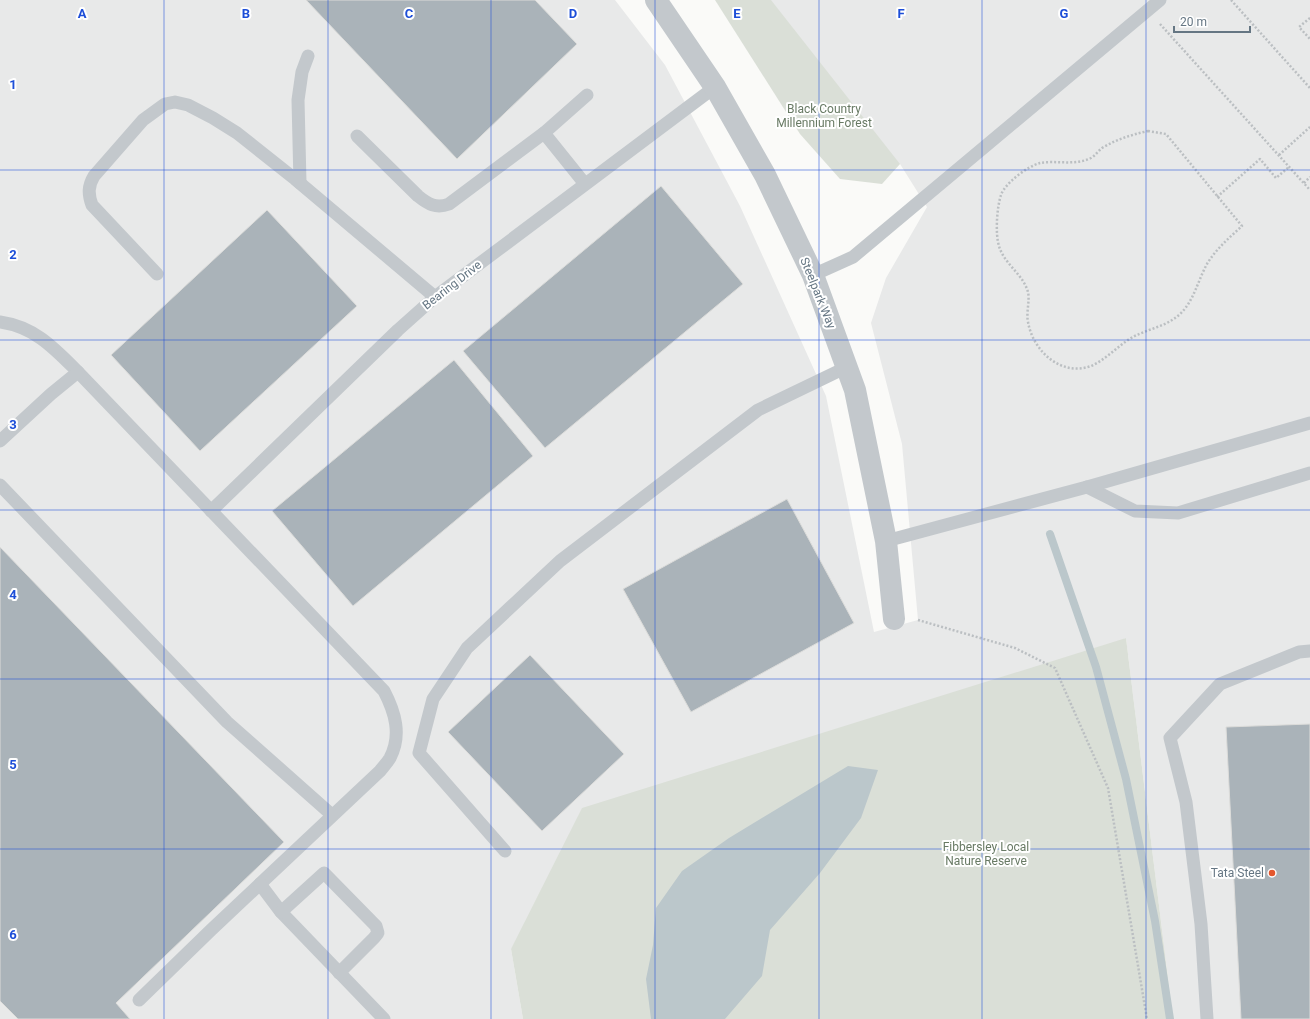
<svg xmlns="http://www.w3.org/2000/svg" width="1310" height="1019" font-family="Roboto,sans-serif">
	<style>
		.built { fill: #e8e9e9 }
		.green { fill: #dadfd7 }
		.water { fill: #bbc7cb }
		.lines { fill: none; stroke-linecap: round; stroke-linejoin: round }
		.stream { stroke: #bbc7cb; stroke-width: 8 }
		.building { fill: #aab3b9; stroke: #dcdcda }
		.path { stroke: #bbbfc2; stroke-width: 2.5; stroke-dasharray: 2 2; stroke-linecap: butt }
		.service { stroke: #c3c8cc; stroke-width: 13 }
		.minor { stroke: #c3c8cc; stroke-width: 22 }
		.grid { fill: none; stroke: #1d4ed8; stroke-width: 1; stroke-opacity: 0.55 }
		.poi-dot { fill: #e4572e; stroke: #fff; stroke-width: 1.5 }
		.labels { text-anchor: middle; stroke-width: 4; stroke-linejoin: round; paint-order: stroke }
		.park-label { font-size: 12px; fill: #687a64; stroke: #fff }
		.street-label { font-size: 12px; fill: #657683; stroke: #fff }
		.poi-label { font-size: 12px; fill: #657683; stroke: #fff; text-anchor: end }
		.grid-label { font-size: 13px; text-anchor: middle; font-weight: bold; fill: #1d4ed8; stroke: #fff; stroke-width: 4; stroke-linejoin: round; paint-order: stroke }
	</style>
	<rect width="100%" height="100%" fill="#fafaf8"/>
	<path class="built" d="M 0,0 L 615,0 L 665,65 L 740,206 L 826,396 L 874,632 L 918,620 L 902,444 L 871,323 L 886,278 L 927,207 L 900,164 L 870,166 L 745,0 L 1310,0 L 1310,1019 L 1173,1019 L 1126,638 L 511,949 L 523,1019 L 0,1019 Z"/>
	<g class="green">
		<path d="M 715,0 L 771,0 L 900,164 L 882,184 L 840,179 L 800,134 Z"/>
		<path d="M 1126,638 L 1173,1019 L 523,1019 L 511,949 L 582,808 Z"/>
	</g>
	<path class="water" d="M 848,766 L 878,770 L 861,818 L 820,873 L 770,930 L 762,976 L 725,1019 L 651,1019 L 646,979 L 653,945 L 656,908 L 682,871 L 729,838 Z"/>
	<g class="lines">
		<path class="stream" d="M 1050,534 L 1096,667 L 1126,779 L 1155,921 L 1170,1019"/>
	</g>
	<g class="building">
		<path d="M 306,0 L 535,0 L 577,44 L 457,159 Z"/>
		<path d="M 661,186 L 743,284 L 545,448 L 463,351 Z"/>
		<path d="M 267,210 L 357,306 L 200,451 L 111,355 Z"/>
		<path d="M 454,360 L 533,456 L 353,606 L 272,511 Z"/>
		<path d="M 787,499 L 854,623 L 691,712 L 623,589 Z"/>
		<path d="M 0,547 L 284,842 L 116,1003 L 130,1019 L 18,1019 L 0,1001 Z"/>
		<path d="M 530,655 L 624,754 L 542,831 L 448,732 Z"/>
		<path d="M 1310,724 L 1310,1019 L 1241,1019 L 1226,727 Z"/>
	</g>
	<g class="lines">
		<g class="path">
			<path d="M 1231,0 L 1310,88"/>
			<path d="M 1310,18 L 1299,27 L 1310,39"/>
			<path d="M 1160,24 L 1310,190"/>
			<path d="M 1148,131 L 1166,134 L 1242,226 C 1229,238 1216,249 1207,264 C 1198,280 1194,301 1180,314 C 1165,328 1144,329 1128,340 C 1116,348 1105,360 1091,366 C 1061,377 1033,351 1028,322 C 1026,312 1030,301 1028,292 C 1023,274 1004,264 999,246 C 995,233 997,207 1001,195 C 1005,183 1028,166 1040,163 C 1055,160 1075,166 1091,158 C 1095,156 1098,151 1102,148 C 1117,139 1131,135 1148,131 Z"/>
			<path d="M 1279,155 L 1310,127"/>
			<path d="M 1304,183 L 1310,177"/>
			<path d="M 1217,197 L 1260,159 L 1276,178 L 1289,167"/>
			<path d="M 918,620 L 1015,648 L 1055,668 L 1108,788 L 1147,1019"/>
		</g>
		<g class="service">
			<path d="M 544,133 L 585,184"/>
			<path d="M 357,136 L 418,196 C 428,204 436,209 449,204 L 544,133 L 587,95"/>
			<path d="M 300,183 L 298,100 L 302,72 L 308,56"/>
			<path d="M 157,274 L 92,205 C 88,194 88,186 94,176 L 143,120 L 165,104 L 175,102 L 188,105 L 213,118 L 237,133 L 295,179 L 435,297"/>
			<path d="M 813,275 L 853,257 L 1160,0"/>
			<path d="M 0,322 C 35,327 54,348 78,372 L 384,691 C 395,712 402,735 390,758 C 387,763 383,767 380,771 L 211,930 L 139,1000"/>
			<path d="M 0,441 L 51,394 L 78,372"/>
			<path d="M 0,485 L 227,722 L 332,815"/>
			<path d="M 1087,487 L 1135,511 L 1178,513 L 1310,473"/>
			<path d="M 211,511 L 398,330 L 435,297 L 715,87"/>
			<path d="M 886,541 L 1087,487 L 1310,423"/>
			<path d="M 505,851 L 419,753 L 433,699 L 467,648 L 560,561 L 758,410 L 847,367"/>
			<path d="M 260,884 L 281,912 L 384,1019"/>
			<path d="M 281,912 L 324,873 L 376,926 L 378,933 L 374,938 L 339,973"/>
			<path d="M 1207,1019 L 1201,924 L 1186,802 L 1170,738 L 1220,684 L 1299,652 L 1310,651"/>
		</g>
		<path class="minor" d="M 656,0 L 715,87 L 765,175 L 813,275 L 855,390 L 886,541 L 894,619"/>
	</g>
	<path class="grid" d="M 164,0 L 164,1019M 328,0 L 328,1019M 491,0 L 491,1019M 655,0 L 655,1019M 819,0 L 819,1019M 982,0 L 982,1019M 1146,0 L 1146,1019M 0,170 L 1310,170M 0,340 L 1310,340M 0,510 L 1310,510M 0,679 L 1310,679M 0,849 L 1310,849"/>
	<circle class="poi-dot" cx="1272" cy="873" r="4"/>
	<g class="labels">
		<g class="park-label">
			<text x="824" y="113">Black Country<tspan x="824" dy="14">Millennium Forest</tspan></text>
			<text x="986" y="851">Fibbersley Local<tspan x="986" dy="14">Nature Reserve</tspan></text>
		</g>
		<g class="street-label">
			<text transform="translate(452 285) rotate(-38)" y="4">Bearing Drive</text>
			<text transform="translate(818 293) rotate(68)" y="4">Steelpark Way</text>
		</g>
		<g class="poi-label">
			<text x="1264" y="877">Tata Steel</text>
		</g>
	</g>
	<g class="grid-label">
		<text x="82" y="18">A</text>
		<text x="246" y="18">B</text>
		<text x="409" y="18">C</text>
		<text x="573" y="18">D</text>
		<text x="737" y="18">E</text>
		<text x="901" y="18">F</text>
		<text x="1064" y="18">G</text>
		<text x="13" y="89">1</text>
		<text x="13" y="259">2</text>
		<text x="13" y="429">3</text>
		<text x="13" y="599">4</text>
		<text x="13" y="769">5</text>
		<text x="13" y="939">6</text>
	</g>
	<path d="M1174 26v6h76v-6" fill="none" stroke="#657683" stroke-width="2"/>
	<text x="1180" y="26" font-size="12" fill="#657683" stroke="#ffffff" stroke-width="3" paint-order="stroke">20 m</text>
</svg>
